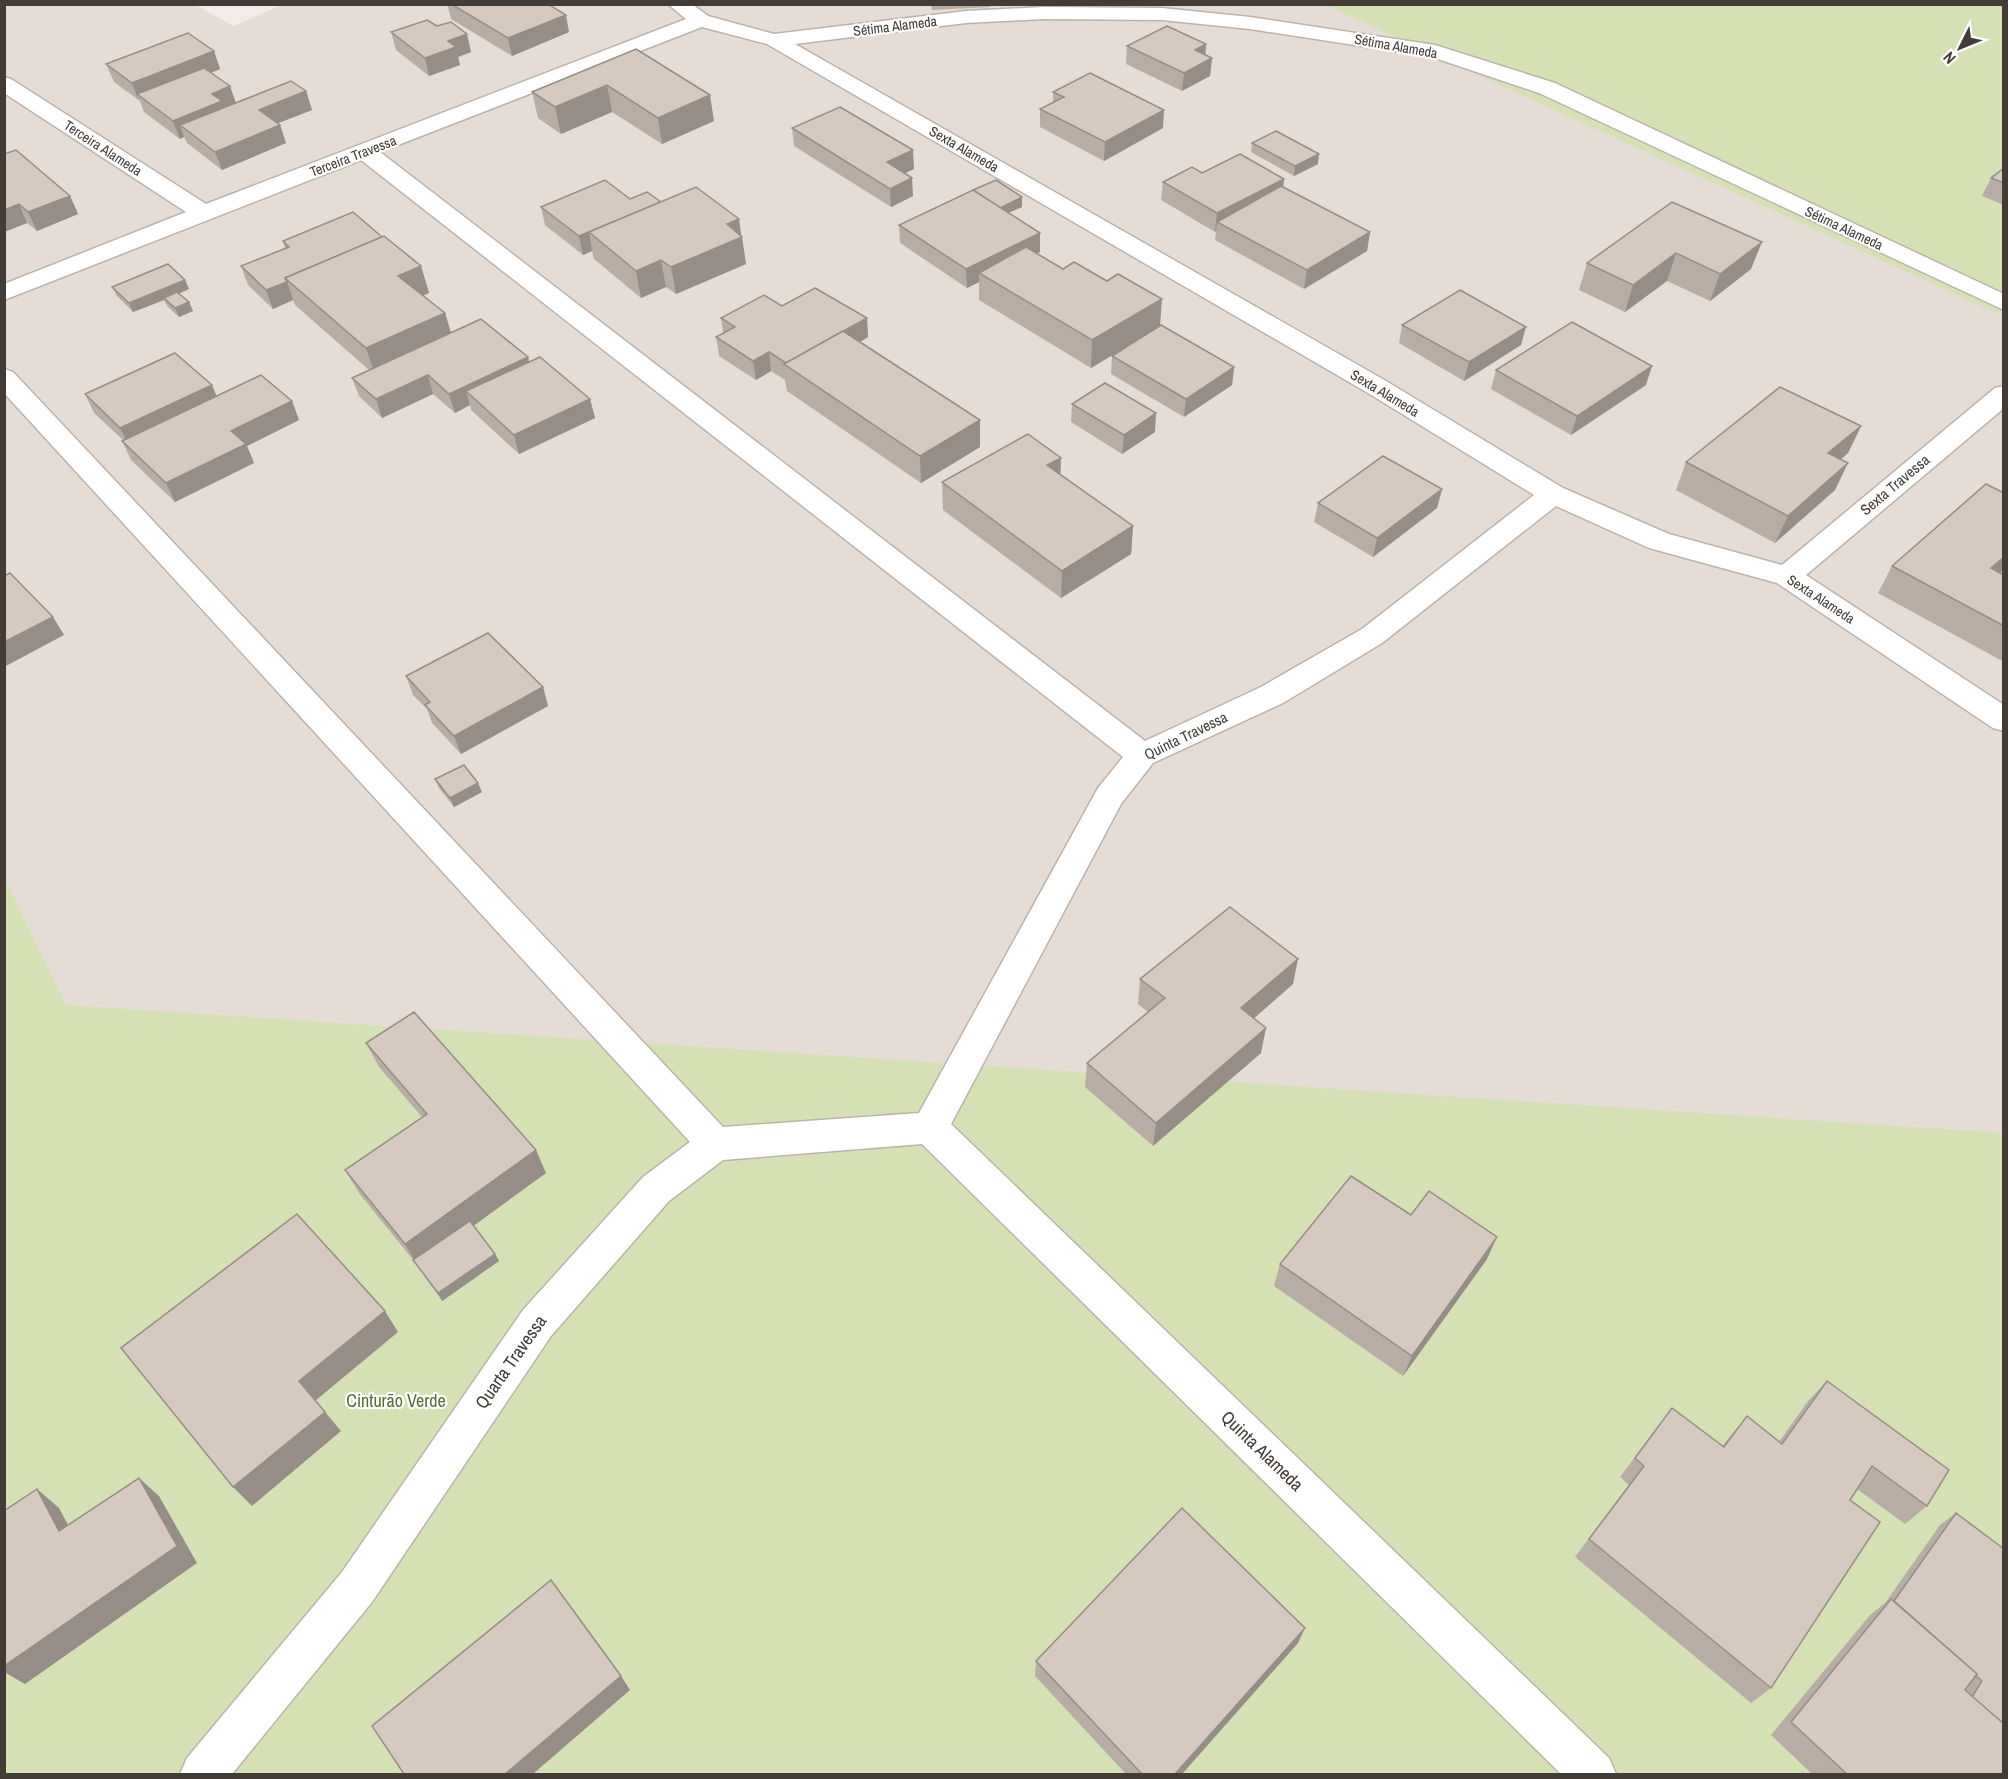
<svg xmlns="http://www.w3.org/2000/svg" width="2008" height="1779" font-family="'Archivo Narrow',sans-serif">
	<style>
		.residential { fill: #e5ddd5 }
		.green { fill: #d6e1b3 }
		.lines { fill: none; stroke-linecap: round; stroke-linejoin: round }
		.street-casing { stroke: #bcb2aa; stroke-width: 3 }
		.street { fill: #fff; fill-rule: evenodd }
		.wall { fill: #b7ada5 }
		.shaded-wall { fill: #958d86 }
		.building { fill: #d5c9c0; stroke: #958d86; stroke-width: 1.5 }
		.labels { text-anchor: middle; stroke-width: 4.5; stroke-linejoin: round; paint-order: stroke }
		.far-street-label { font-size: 14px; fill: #433c36; stroke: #fff }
		.street-label { font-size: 15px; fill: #433c36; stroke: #fff }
		.near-street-label { font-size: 18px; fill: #433c36; stroke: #fff }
		.near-park-label { font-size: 18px; fill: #546f30; stroke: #fff }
	</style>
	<rect width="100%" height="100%" fill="#f1ece7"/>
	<path class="residential" d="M 284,4 L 1773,4 L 2003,95 L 2003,1774 L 5,1774 L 5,5 L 195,5 L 234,26 Z"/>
	<g class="green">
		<path d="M 1326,5 L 2003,5 L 2003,316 Z"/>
		<path d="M 4,877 L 66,1005 L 2003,1133 L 2003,1774 L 5,1774 Z"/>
	</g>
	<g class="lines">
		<defs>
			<path id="street" d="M 668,4 L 692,4 L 708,16 L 774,34 L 966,11 L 1044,7 L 1162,8 L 1250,17 L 1435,45 L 1555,83 L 2004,294 L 2004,310 L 1539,93 L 1432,57 L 1250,29 L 1162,20 L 1044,19 L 966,23 L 795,44 L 1386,381 L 1563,488 L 1669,534 L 1782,565 L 1995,388 L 2004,386 L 2004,408 L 1806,575 L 2004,705 L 2004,731 L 1993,728 L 1777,583 L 1649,548 L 1556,506 L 1382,643 L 1283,703 L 1153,763 L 1121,804 L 951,1124 L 1609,1758 L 1616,1774 L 1561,1774 L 922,1144 L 723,1160 L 669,1201 L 551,1336 L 372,1602 L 232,1774 L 180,1774 L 187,1758 L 342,1572 L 523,1310 L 643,1177 L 690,1142 L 4,393 L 4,369 L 13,372 L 723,1127 L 919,1113 L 1098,788 L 1123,757 L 361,160 L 4,300 L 4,284 L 186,212 L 4,93 L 4,77 L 11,79 L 206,204 L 686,19 ZM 702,27 L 767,44 L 1368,393 L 1534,495 L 1362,629 L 1261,687 L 1145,741 L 380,152 Z"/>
		</defs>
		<use href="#street" class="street-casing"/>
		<use href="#street" class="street"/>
	</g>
	<g class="wall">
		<path d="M 447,4 L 548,4 L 569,32 L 512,56 L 451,19 Z"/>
		<path d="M 931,4 L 990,4 L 990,7 L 932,10 Z"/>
		<path d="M 391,32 L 471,52 L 458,57 L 460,65 L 429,76 L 396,50 Z"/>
		<path d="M 1206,44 L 1205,54 L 1212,58 L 1210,76 L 1182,91 L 1126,64 L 1127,46 Z"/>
		<path d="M 636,49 L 714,121 L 662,144 L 612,112 L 561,134 L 538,118 L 532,92 Z"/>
		<path d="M 214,51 L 220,69 L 211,73 L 230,86 L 236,103 L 306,91 L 312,110 L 277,123 L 280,125 L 286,143 L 222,170 L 187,143 L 184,137 L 180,139 L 144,112 L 140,101 L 114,82 L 106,64 Z"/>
		<path d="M 1053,92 L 1163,128 L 1104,161 L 1040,127 L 1040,109 L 1053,103 Z"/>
		<path d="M 792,128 L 914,169 L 905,173 L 913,196 L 891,207 L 794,146 Z"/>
		<path d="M 1252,143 L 1318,164 L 1294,176 L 1251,152 Z"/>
		<path d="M 4,154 L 70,196 L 78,214 L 37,231 L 27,223 L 4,232 Z"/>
		<path d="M 2004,168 L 2004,205 L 1982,196 L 1991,178 Z"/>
		<path d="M 1202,173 L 1284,179 L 1283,187 L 1370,232 L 1367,251 L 1304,289 L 1215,240 L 1216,231 L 1215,232 L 1161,200 L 1163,182 Z"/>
		<path d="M 1022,197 L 1022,207 L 1008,213 L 1040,233 L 1040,252 L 1036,253 L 1160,326 L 1234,367 L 1232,385 L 1184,417 L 1111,374 L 1112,356 L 1159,327 L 1091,368 L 979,300 L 979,282 L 967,288 L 900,243 L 899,225 Z"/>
		<path d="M 630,199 L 661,202 L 739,219 L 746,264 L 676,294 L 666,287 L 641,298 L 594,259 L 592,251 L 583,255 L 545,225 L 541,207 Z"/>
		<path d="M 1672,202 L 1751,269 L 1710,301 L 1667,281 L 1625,312 L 1579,290 L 1587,263 Z"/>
		<path d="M 382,237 L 421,266 L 429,293 L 423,295 L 445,313 L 451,333 L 528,357 L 529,362 L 590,399 L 595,418 L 519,454 L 471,410 L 470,405 L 455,413 L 433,394 L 382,418 L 359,396 L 352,378 L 369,370 L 295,305 L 293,300 L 273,309 L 248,285 L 241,266 L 285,249 L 283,241 Z"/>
		<path d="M 185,280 L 189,289 L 179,294 L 189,302 L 193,311 L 179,317 L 168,307 L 164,300 L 133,312 L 117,296 L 112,287 Z"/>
		<path d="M 782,306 L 867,318 L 868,337 L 860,342 L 980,447 L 921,483 L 787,391 L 785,380 L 771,371 L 756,380 L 719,356 L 716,337 L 723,333 L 721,318 Z"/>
		<path d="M 1402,325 L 1521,345 L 1464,381 L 1399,343 Z"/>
		<path d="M 1496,370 L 1646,385 L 1571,435 L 1491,389 Z"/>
		<path d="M 85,394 L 217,396 L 292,401 L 299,420 L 247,446 L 254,463 L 175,502 L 131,460 L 122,441 L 123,440 L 94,413 Z"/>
		<path d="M 1072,404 L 1155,432 L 1122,454 L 1071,422 Z"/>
		<path d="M 1861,426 L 1848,453 L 1841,459 L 1835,490 L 1775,543 L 1676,490 L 1686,462 Z"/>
		<path d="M 1061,458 L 1060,474 L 1133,526 L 1131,554 L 1061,598 L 943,510 L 942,482 Z"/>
		<path d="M 1442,489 L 1437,508 L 1373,557 L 1314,522 L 1318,503 Z"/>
		<path d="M 2004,493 L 2004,569 L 2000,573 L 2004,575 L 2004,662 L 1878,593 L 1892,566 Z"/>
		<path d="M 406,676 L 543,687 L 548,706 L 461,754 L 432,723 L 427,709 L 413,695 Z"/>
		<path d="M 435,779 L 482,792 L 454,807 L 439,788 Z"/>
		<path d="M 1140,979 L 1293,984 L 1254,1018 L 1261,1053 L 1153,1146 L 1085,1087 L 1087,1063 L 1148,1012 L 1138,1004 Z"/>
		<path d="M 366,1043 L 546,1173 L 473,1226 L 495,1254 L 499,1261 L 442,1301 L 414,1261 L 359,1193 L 345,1170 L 422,1117 L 379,1067 Z"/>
		<path d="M 1487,1259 L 1403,1376 L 1274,1286 L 1280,1264 Z"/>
		<path d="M 1827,1381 L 1927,1506 L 1905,1524 L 1857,1489 L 1850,1500 L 1771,1688 L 1751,1703 L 1575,1557 L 1629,1485 L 1620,1477 L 1672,1408 L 1722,1446 L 1747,1416 L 1779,1442 L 1808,1401 Z"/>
		<path d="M 1956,1513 L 2004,1774 L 1812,1774 L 1771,1735 L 1870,1615 L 1885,1603 L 1940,1525 Z"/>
		<path d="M 1298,1643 L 1182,1774 L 1126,1774 L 1035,1676 L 1036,1661 Z"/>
	</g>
	<g class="shaded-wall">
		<path d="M 566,15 L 569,32 L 512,56 L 508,38 Z"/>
		<path d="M 467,34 L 471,52 L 458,57 L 460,65 L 429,76 L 425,58 L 448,41 Z"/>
		<path d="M 1206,44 L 1205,61 L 1195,50 Z"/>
		<path d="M 214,51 L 220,69 L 144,99 L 137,94 L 139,101 L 132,83 Z"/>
		<path d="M 1212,58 L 1210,76 L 1182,91 L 1184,73 Z"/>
		<path d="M 607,85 L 612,112 L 561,134 L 555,107 Z"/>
		<path d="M 230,86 L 236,104 L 180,125 L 184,137 L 180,139 L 173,121 L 212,94 Z"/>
		<path d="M 306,91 L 312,110 L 266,128 L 259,110 Z"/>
		<path d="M 710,95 L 714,121 L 662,144 L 658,118 Z"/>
		<path d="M 1164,110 L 1163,128 L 1104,161 L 1105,142 Z"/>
		<path d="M 280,125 L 286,143 L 222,170 L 215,152 Z"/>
		<path d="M 913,150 L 914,169 L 888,181 L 887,162 Z"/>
		<path d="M 1319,154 L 1318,164 L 1294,176 L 1295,166 Z"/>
		<path d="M 912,178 L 913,196 L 891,207 L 890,189 Z"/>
		<path d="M 1284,179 L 1282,197 L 1217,222 L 1216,231 L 1215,232 L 1217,213 Z"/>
		<path d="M 70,196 L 78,214 L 37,231 L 28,212 Z"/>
		<path d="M 1022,197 L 1022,207 L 992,220 L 992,211 Z"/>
		<path d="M 19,204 L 27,223 L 4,232 L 4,210 Z"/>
		<path d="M 739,219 L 741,237 L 742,237 L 746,264 L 676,294 L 671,267 L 727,224 Z"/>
		<path d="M 589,232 L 592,251 L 583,255 L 579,236 Z"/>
		<path d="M 1370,232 L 1367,251 L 1304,289 L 1307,270 Z"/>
		<path d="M 1040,233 L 1040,252 L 987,278 L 979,273 L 979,282 L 967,288 L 966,269 Z"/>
		<path d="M 1762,242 L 1751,269 L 1710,301 L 1720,274 Z"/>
		<path d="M 1676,253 L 1667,281 L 1625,312 L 1633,285 Z"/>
		<path d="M 661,260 L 666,287 L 641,298 L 636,271 Z"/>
		<path d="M 421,266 L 429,293 L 406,303 L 398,276 Z"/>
		<path d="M 185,280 L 189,289 L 165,299 L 164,298 L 164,300 L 133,312 L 129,303 Z"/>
		<path d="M 287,282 L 293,300 L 273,309 L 266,290 Z"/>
		<path d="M 1162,299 L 1160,326 L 1091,368 L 1092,340 Z"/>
		<path d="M 189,302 L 193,311 L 179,317 L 175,308 Z"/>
		<path d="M 445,313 L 453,340 L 375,375 L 366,348 Z"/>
		<path d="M 867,318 L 868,337 L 802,376 L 788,364 Z"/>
		<path d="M 1526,327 L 1521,345 L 1464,381 L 1469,362 Z"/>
		<path d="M 769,352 L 771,371 L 756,380 L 753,361 Z"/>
		<path d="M 528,357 L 532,375 L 466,391 L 470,405 L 455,413 L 449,394 Z"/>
		<path d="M 1652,366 L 1646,385 L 1571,435 L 1577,416 Z"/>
		<path d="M 1234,367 L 1232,385 L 1184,417 L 1186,399 Z"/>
		<path d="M 428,375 L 433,394 L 382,418 L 376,399 Z"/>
		<path d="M 212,385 L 220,404 L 129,446 L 120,428 Z"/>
		<path d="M 590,399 L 595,418 L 519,454 L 514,435 Z"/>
		<path d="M 292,401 L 299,420 L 247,446 L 254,463 L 175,502 L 166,483 L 231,431 Z"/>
		<path d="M 1156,413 L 1155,432 L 1122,454 L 1124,435 Z"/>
		<path d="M 980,420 L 980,447 L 921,483 L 920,456 Z"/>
		<path d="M 1861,426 L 1848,453 L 1816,481 L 1828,453 Z"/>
		<path d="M 1061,458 L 1060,485 L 1047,465 Z"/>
		<path d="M 1848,463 L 1835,490 L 1775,543 L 1788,516 Z"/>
		<path d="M 1442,489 L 1437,508 L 1373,557 L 1377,538 Z"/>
		<path d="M 1133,526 L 1131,554 L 1061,598 L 1062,571 Z"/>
		<path d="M 2004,557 L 2004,569 L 1975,595 L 1991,568 Z"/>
		<path d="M 53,617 L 64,635 L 4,667 L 4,642 Z"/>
		<path d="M 543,687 L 548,706 L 461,754 L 454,736 Z"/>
		<path d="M 478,783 L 482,792 L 454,807 L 450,798 Z"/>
		<path d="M 1298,959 L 1293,984 L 1237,1033 L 1241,1008 Z"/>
		<path d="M 1266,1028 L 1261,1053 L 1153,1146 L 1156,1123 Z"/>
		<path d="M 536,1150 L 546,1173 L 418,1266 L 405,1244 Z"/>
		<path d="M 1497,1237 L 1487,1259 L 1403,1376 L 1412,1356 Z"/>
		<path d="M 495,1254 L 499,1261 L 442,1301 L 438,1293 Z"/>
		<path d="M 385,1311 L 398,1332 L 315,1401 L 299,1381 Z"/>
		<path d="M 325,1412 L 341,1431 L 252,1506 L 233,1487 Z"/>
		<path d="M 139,1478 L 159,1496 L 197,1563 L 25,1684 L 4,1672 L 4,1666 Z"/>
		<path d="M 37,1489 L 59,1508 L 81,1549 L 59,1531 Z"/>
		<path d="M 1305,1628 L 1298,1643 L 1182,1774 L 1175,1774 Z"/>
		<path d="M 621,1676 L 630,1690 L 533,1774 L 505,1774 Z"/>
	</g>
	<g class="building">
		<path d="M 451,4 L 548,4 L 566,15 L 508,38 Z"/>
		<path d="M 427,20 L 437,26 L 451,22 L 467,34 L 448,41 L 456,47 L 425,58 L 391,32 Z"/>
		<path d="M 1167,26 L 1206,44 L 1195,50 L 1212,58 L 1184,73 L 1127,46 Z"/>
		<path d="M 188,33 L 214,51 L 132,83 L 106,64 Z"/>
		<path d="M 636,49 L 710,95 L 658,118 L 607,85 L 555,107 L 532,92 Z"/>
		<path d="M 204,68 L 230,86 L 212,94 L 222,101 L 173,121 L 137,94 Z"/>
		<path d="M 1090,73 L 1164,110 L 1105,142 L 1040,109 L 1064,97 L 1053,92 Z"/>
		<path d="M 291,81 L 306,91 L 259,110 L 280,125 L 215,152 L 180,125 Z"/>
		<path d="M 840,107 L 913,150 L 887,162 L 912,178 L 890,189 L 792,128 Z"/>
		<path d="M 1276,131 L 1319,154 L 1295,166 L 1252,143 Z"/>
		<path d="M 16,150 L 70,196 L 28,212 L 19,204 L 4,210 L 4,154 Z"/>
		<path d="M 1240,154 L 1284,179 L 1217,213 L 1163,182 L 1192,167 L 1202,173 Z"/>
		<path d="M 2004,168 L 2004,183 L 1991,178 Z"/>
		<path d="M 605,180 L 630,199 L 647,192 L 661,202 L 579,236 L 541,207 Z"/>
		<path d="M 996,180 L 1022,197 L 1000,208 L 973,190 Z"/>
		<path d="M 1281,186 L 1370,232 L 1307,270 L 1217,222 Z"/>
		<path d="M 696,187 L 739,219 L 727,224 L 742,237 L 671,267 L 661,260 L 636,271 L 589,232 Z"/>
		<path d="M 973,190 L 1040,233 L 966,269 L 899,225 Z"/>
		<path d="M 1672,202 L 1762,242 L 1720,274 L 1676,253 L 1633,285 L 1587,263 Z"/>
		<path d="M 353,212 L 382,237 L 285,278 L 287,282 L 266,290 L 241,266 L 289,247 L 283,241 Z"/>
		<path d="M 384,236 L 421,266 L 398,276 L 445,313 L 366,348 L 285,278 Z"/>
		<path d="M 1026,247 L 1063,269 L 1074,262 L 1107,281 L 1118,274 L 1162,299 L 1092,340 L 979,273 Z"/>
		<path d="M 168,264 L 185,280 L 129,303 L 112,287 Z"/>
		<path d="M 815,288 L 867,318 L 786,363 L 769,352 L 753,361 L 716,337 L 735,327 L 721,318 L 764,295 L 782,306 Z"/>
		<path d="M 1460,290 L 1526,327 L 1469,362 L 1402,325 Z"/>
		<path d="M 177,292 L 189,302 L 175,308 L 164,298 Z"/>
		<path d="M 481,319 L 528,357 L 449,394 L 428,375 L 376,399 L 352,378 Z"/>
		<path d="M 1572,322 L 1652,366 L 1577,416 L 1496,370 Z"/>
		<path d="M 1161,325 L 1234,367 L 1186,399 L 1112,356 Z"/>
		<path d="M 843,331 L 980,420 L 920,456 L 784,364 Z"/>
		<path d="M 175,353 L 212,385 L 120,428 L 85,394 Z"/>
		<path d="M 540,357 L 590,399 L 514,435 L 466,391 Z"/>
		<path d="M 261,375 L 292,401 L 231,431 L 246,444 L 166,483 L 122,441 Z"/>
		<path d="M 1105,383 L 1156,413 L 1124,435 L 1072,404 Z"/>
		<path d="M 1780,387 L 1861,426 L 1828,453 L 1848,463 L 1788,516 L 1686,462 Z"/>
		<path d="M 1028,434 L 1061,458 L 1047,465 L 1133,526 L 1062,571 L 942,482 Z"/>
		<path d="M 1383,456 L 1442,489 L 1377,538 L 1318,503 Z"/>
		<path d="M 1986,484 L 2004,493 L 2004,557 L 1991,568 L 2004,575 L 2004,626 L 1892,566 Z"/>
		<path d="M 10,573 L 53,617 L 4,642 L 4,576 Z"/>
		<path d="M 488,633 L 543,687 L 454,736 L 425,705 L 430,702 L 406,676 Z"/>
		<path d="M 464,765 L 478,783 L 450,798 L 435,779 Z"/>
		<path d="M 1230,907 L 1298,959 L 1241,1008 L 1266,1028 L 1156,1123 L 1087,1063 L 1165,998 L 1140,979 Z"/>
		<path d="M 414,1012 L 536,1150 L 405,1244 L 345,1170 L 427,1114 L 366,1043 Z"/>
		<path d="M 1351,1176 L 1411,1215 L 1429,1191 L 1497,1237 L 1412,1356 L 1280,1264 Z"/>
		<path d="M 297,1214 L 385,1311 L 299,1381 L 325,1412 L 233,1487 L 121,1348 Z"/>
		<path d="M 470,1221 L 495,1254 L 438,1293 L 413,1260 Z"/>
		<path d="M 1827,1381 L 1949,1470 L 1927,1506 L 1872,1466 L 1850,1500 L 1880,1522 L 1771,1688 L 1589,1539 L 1644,1466 L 1635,1458 L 1672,1408 L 1724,1447 L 1747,1416 L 1782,1444 Z"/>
		<path d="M 139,1478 L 177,1546 L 4,1666 L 4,1511 L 37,1489 L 59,1531 Z"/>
		<path d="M 1182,1508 L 1305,1628 L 1175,1774 L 1142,1774 L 1036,1661 Z"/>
		<path d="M 1956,1513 L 2004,1549 L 2004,1724 L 1972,1697 L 1982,1681 L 1976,1676 L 1977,1674 L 1894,1601 Z"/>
		<path d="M 551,1580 L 621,1676 L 505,1774 L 404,1774 L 372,1726 Z"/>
		<path d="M 1891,1599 L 1977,1674 L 1965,1690 L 2004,1724 L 2004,1774 L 1847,1774 L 1791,1722 Z"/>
	</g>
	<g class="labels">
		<g class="far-street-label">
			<text transform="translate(895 26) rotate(-7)" y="5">Sétima Alameda</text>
			<text transform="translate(1396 46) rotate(10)" y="5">Sétima Alameda</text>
			<text transform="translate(103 148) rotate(33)" y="5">Terceira Alameda</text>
			<text transform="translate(964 149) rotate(30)" y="5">Sexta Alameda</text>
			<text transform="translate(353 156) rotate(-21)" y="5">Terceira Travessa</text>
			<text transform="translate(1844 228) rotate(25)" y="5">Sétima Alameda</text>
			<text transform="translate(1385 393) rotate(31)" y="5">Sexta Alameda</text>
			<text transform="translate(1821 599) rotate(33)" y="5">Sexta Alameda</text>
		</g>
		<g class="street-label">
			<text transform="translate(1895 485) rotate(-40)" y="5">Sexta Travessa</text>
			<text transform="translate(1186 736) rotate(-26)" y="5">Quinta Travessa</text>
		</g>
		<g class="near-street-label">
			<text transform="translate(511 1362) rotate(-55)" y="6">Quarta Travessa</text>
			<text transform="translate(1262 1451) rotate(44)" y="6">Quinta Alameda</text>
		</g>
		<g class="near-park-label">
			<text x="396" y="1407">Cinturão Verde</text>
		</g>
	</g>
	<rect width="2008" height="1779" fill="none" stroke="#433c36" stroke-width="12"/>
	<g transform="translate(1960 48) rotate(227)" stroke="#ffffff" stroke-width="4.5" paint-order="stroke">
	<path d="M0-4.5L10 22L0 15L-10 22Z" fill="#433c36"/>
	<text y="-9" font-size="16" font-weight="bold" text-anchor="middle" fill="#433c36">N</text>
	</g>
</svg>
